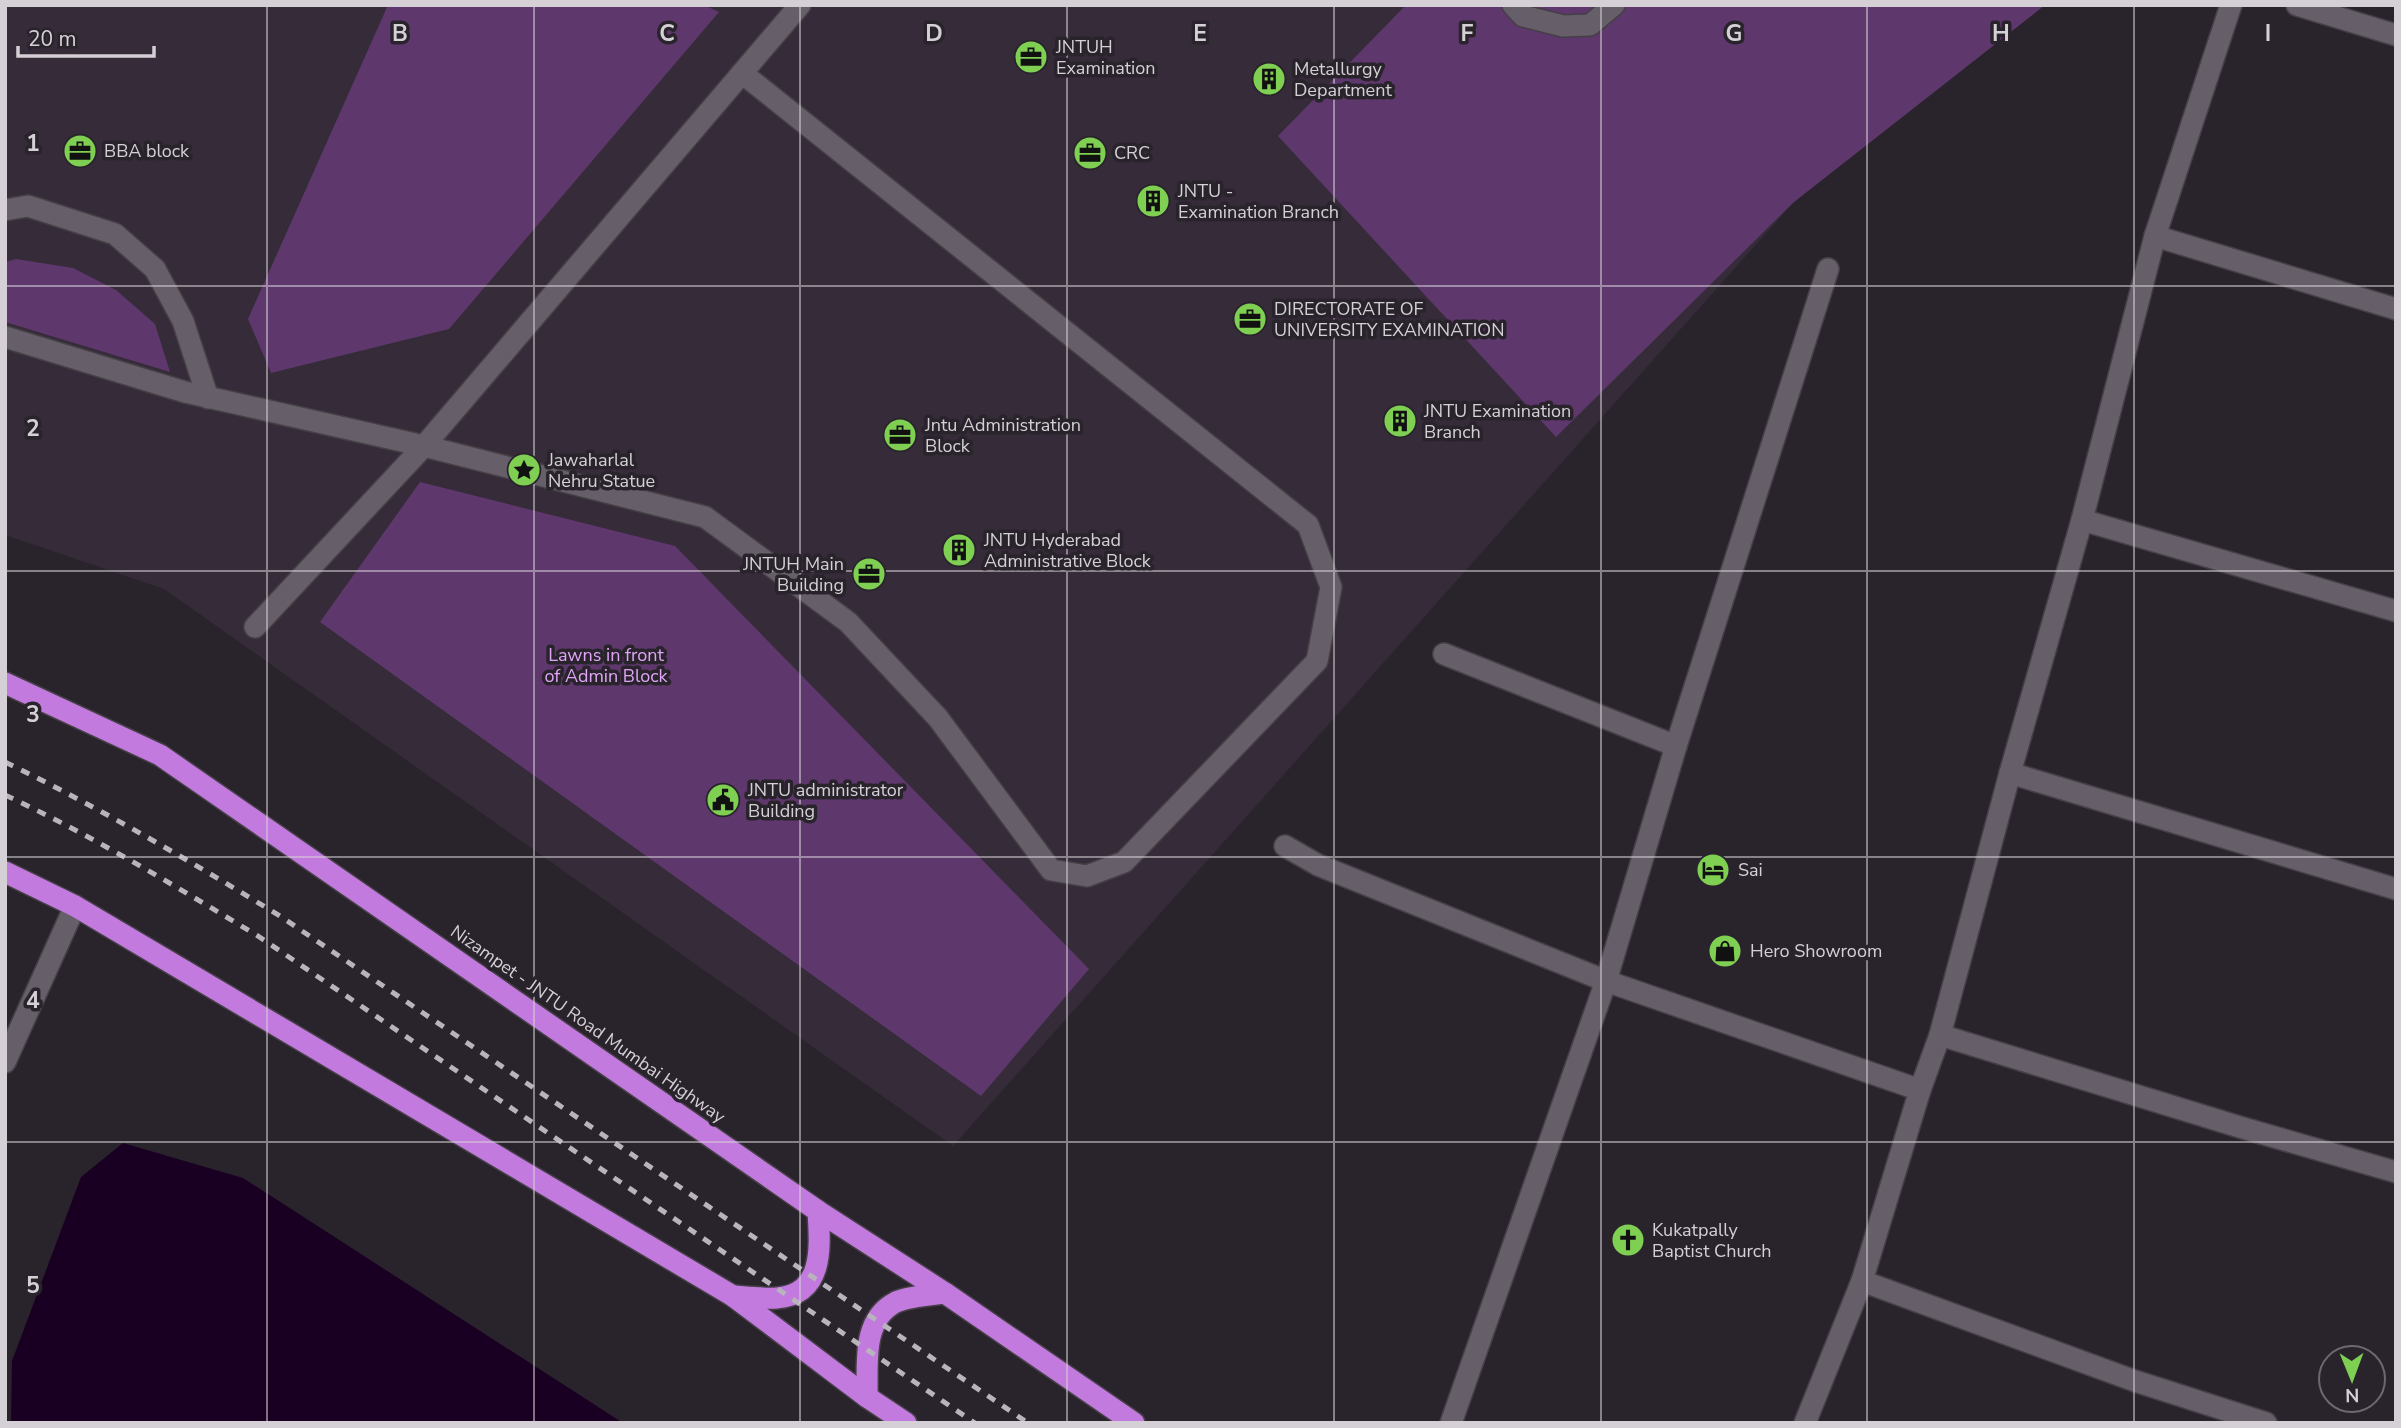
<svg xmlns="http://www.w3.org/2000/svg" width="2401" height="1428" font-family="'Nunito Sans',sans-serif">
	<style>
		.built { fill: #352b39 }
		.green { fill: #5e386c }
		.water { fill: #190022 }
		.lines { fill: none; stroke-linecap: round; stroke-linejoin: round }
		.minor-casing { stroke: #453f46; stroke-width: 24 }
		.highway-casing { stroke: #453f46; stroke-width: 24 }
		.minor { stroke: #665f6a; stroke-width: 21 }
		.highway { stroke: #c27ade; stroke-width: 21 }
		.rail { stroke: #b9b4bb; stroke-width: 5; stroke-dasharray: 9 9; stroke-linecap: butt }
		.grid { fill: none; stroke: #d5d0d6; stroke-width: 2; stroke-opacity: 0.55 }
		.labels { text-anchor: middle; stroke-width: 7; stroke-linejoin: round; paint-order: stroke }
		.poi-label { font-size: 18px; fill: #d5d0d6; stroke: #29232c; text-anchor: start }
		.park-label { font-size: 18px; fill: #e0a5f7; stroke: #29232c }
		.street-label { font-size: 18px; fill: #d5d0d6; stroke: #29232c }
		.grid-label { font-size: 23px; text-anchor: middle; font-weight: bold; fill: #d5d0d6; stroke: #29232c; stroke-width: 7; stroke-linejoin: round; paint-order: stroke }
	</style>
	<rect width="100%" height="100%" fill="#29232c"/>
	<path class="built" d="M 5,5 L 2045,5 L 1794,202 L 953,1146 L 164,589 L 5,535 Z"/>
	<g class="green">
		<path d="M 388,5 L 704,5 L 719,12 L 449,329 L 271,373 L 248,319 Z"/>
		<path d="M 1406,5 L 2045,5 L 1794,202 L 1556,437 L 1278,136 Z"/>
		<path d="M 16,259 L 73,268 L 116,290 L 155,324 L 170,372 L 5,322 L 5,262 Z"/>
		<path d="M 420,482 L 675,546 L 1089,969 L 981,1096 L 320,622 Z"/>
	</g>
	<path class="water" d="M 123,1143 L 243,1178 L 623,1423 L 11,1423 L 12,1361 L 81,1177 Z"/>
	<g class="lines">
		<defs>
			<g id="minor">
				<path d="M 1513,5 L 1523,16 L 1563,26 L 1590,25 L 1614,5"/>
				<path d="M 2297,5 L 2396,35"/>
				<path d="M 5,210 L 28,206 L 115,234 L 155,269 L 183,321 L 208,398"/>
				<path d="M 2155,236 L 2396,309"/>
				<path d="M 5,337 L 185,392 L 424,446 L 705,517 L 848,622 L 938,718 L 1051,870 L 1087,876 L 1124,862 L 1317,661 L 1331,587 L 1308,525 L 742,73"/>
				<path d="M 2082,520 L 2396,611"/>
				<path d="M 255,627 L 424,446 L 800,5"/>
				<path d="M 1444,654 L 1676,746"/>
				<path d="M 2010,773 L 2396,889"/>
				<path d="M 1285,846 L 1318,865 L 1606,981 L 1920,1090"/>
				<path d="M 1940,1035 L 2243,1128 L 2396,1172"/>
				<path d="M 5,1062 L 75,906"/>
				<path d="M 1862,1281 L 2135,1381 L 2266,1423"/>
				<path d="M 1451,1423 L 1606,981 L 1676,746 L 1828,269"/>
				<path d="M 1805,1423 L 1862,1281 L 1920,1090 L 1940,1035 L 2010,773 L 2082,520 L 2155,236 L 2231,5"/>
			</g>
			<g id="highway">
				<path d="M 5,683 L 160,755 L 818,1211 L 945,1293 L 1134,1423"/>
				<path d="M 5,872 L 75,906 L 733,1296 L 867,1397 L 906,1423"/>
				<path d="M 733,1296 C 747,1297 763,1299 777,1298 C 825,1294 820,1246 818,1211"/>
				<path d="M 867,1397 C 868,1364 861,1320 896,1302 C 910,1296 930,1295 945,1293"/>
			</g>
		</defs>
		<use href="#minor" class="minor-casing"/>
		<use href="#highway" class="highway-casing"/>
		<use href="#minor" class="minor"/>
		<use href="#highway" class="highway"/>
		<g class="rail">
			<path d="M 5,762 C 100,808 190,861 280,916 L 1028,1423"/>
			<path d="M 5,795 C 93,836 175,886 258,936 L 975,1423"/>
		</g>
	</g>
	<path class="grid" d="M 267,5 L 267,1423M 534,5 L 534,1423M 800,5 L 800,1423M 1067,5 L 1067,1423M 1334,5 L 1334,1423M 1601,5 L 1601,1423M 1867,5 L 1867,1423M 2134,5 L 2134,1423M 5,286 L 2396,286M 5,571 L 2396,571M 5,857 L 2396,857M 5,1142 L 2396,1142"/>
	<defs>
		<symbol id="office-disc" viewBox="-11 -11 22 22"><circle r="9.5" fill="#7fd052" stroke="#29232c"/><path d="M-6-3h4V-5.5h4V-3h4V5H-6ZM-1-4.5V-3h2v-1.5ZM-6 0V1H6V0Z" fill="#111"/></symbol>
		<symbol id="building-disc" viewBox="-11 -11 22 22"><circle r="9.5" fill="#7fd052" stroke="#29232c"/><path d="M-4-6H4V6H1V3H-1V6H-4ZM-2.5-4.3h1.7v1.8h-1.7ZM.8-4.3h1.7v1.8H.8ZM-2.5-1h1.7V.8h-1.7ZM.8-1h1.7V.8H.8Z" fill="#111"/></symbol>
		<symbol id="sight-disc" viewBox="-11 -11 22 22"><circle r="9.5" fill="#7fd052" stroke="#29232c"/><path d="M0-6L1.8-2.2L6-1.7L2.9 1.2L3.7 5.4L0 3.3L-3.7 5.4L-2.9 1.2L-6-1.7L-1.8-2.2Z" fill="#111"/></symbol>
		<symbol id="civic-disc" viewBox="-11 -11 22 22"><circle r="9.5" fill="#7fd052" stroke="#29232c"/><path d="M-.6-6.5H3V-4.5H.6V-3L4-1V1h2V6H-6V1h2V-1L-.6-3ZM-1.2 2.5V6h2.4V2.5Z" fill="#111"/></symbol>
		<symbol id="hotel-disc" viewBox="-11 -11 22 22"><circle r="9.5" fill="#7fd052" stroke="#29232c"/><path d="M-6-4.5h1.5V1H6V5H4.5V3h-9V5H-6ZM-4 0a1.8 1.8 0 1 1 3.6 0ZM.5 0V-2.5h3Q6-2.5 6 0Z" fill="#111"/></symbol>
		<symbol id="shop-disc" viewBox="-11 -11 22 22"><circle r="9.5" fill="#7fd052" stroke="#29232c"/><path d="M-5-2.5h2.3a2.7 3.5 0 0 1 5.4 0H5L5.5 6h-11ZM-1.5-2.5h3a1.5 2.3 0 0 0-3 0Z" fill="#111"/></symbol>
		<symbol id="church-disc" viewBox="-11 -11 22 22"><circle r="9.5" fill="#7fd052" stroke="#29232c"/><path d="M-1.2-6h2.4v3.5h3.3v2.4h-3.3V6h-2.4V-.1h-3.3v-2.4h3.3Z" fill="#111"/></symbol>
	</defs>
	<g fill-rule="evenodd">
		<use href="#office-disc" x="1012" y="38" width="38" height="38"/>
		<use href="#building-disc" x="1250" y="60" width="38" height="38"/>
		<use href="#office-disc" x="61" y="132" width="38" height="38"/>
		<use href="#office-disc" x="1071" y="134" width="38" height="38"/>
		<use href="#building-disc" x="1134" y="182" width="38" height="38"/>
		<use href="#office-disc" x="1231" y="300" width="38" height="38"/>
		<use href="#building-disc" x="1381" y="402" width="38" height="38"/>
		<use href="#office-disc" x="881" y="416" width="38" height="38"/>
		<use href="#sight-disc" x="505" y="451" width="38" height="38"/>
		<use href="#building-disc" x="940" y="531" width="38" height="38"/>
		<use href="#office-disc" x="850" y="555" width="38" height="38"/>
		<use href="#civic-disc" x="704" y="781" width="38" height="38"/>
		<use href="#hotel-disc" x="1694" y="851" width="38" height="38"/>
		<use href="#shop-disc" x="1706" y="932" width="38" height="38"/>
		<use href="#church-disc" x="1609" y="1221" width="38" height="38"/>
	</g>
	<g class="labels">
		<g class="poi-label">
			<text x="1056" y="53">JNTUH<tspan x="1056" dy="21">Examination</tspan></text>
			<text x="1294" y="75">Metallurgy<tspan x="1294" dy="21">Department</tspan></text>
			<text x="104" y="157">BBA block</text>
			<text x="1114" y="159">CRC</text>
			<text x="1178" y="197">JNTU -<tspan x="1178" dy="21">Examination Branch</tspan></text>
			<text x="1274" y="315">DIRECTORATE OF<tspan x="1274" dy="21">UNIVERSITY EXAMINATION</tspan></text>
			<text x="1424" y="417">JNTU Examination<tspan x="1424" dy="21">Branch</tspan></text>
			<text x="925" y="431">Jntu Administration<tspan x="925" dy="21">Block</tspan></text>
			<text x="548" y="466">Jawaharlal<tspan x="548" dy="21">Nehru Statue</tspan></text>
			<text x="984" y="546">JNTU Hyderabad<tspan x="984" dy="21">Administrative Block</tspan></text>
			<text x="844" y="570" text-anchor="end">JNTUH Main<tspan x="844" dy="21">Building</tspan></text>
			<text x="748" y="796">JNTU administrator<tspan x="748" dy="21">Building</tspan></text>
			<text x="1738" y="876">Sai</text>
			<text x="1750" y="957">Hero Showroom</text>
			<text x="1652" y="1236">Kukatpally<tspan x="1652" dy="21">Baptist Church</tspan></text>
		</g>
		<g class="park-label">
			<text x="606" y="661">Lawns in front<tspan x="606" dy="21">of Admin Block</tspan></text>
		</g>
		<g class="street-label">
			<text transform="translate(588 1024) rotate(35)" y="6">Nizampet - JNTU Road Mumbai Highway</text>
		</g>
	</g>
	<g class="grid-label">
		<text x="400" y="41">B</text>
		<text x="667" y="41">C</text>
		<text x="934" y="41">D</text>
		<text x="1200" y="41">E</text>
		<text x="1467" y="41">F</text>
		<text x="1734" y="41">G</text>
		<text x="2001" y="41">H</text>
		<text x="2268" y="41">I</text>
		<text x="33" y="151">1</text>
		<text x="33" y="436">2</text>
		<text x="33" y="722">3</text>
		<text x="33" y="1008">4</text>
		<text x="33" y="1293">5</text>
	</g>
	<rect width="2401" height="1428" fill="none" stroke="#d5d0d6" stroke-width="14"/>
	<g transform="translate(2352 1379) rotate(179)"><circle r="33" fill="#29232c" stroke="#6e6870" stroke-width="2"/>
	<path d="M0-5L12 26L0 18L-12 26Z" fill="#7fd052"/>
	<text y="-10" font-size="19" font-weight="bold" text-anchor="middle" fill="#d5d0d6">N</text>
	</g>
	<path d="M18 46v10h136v-10" fill="none" stroke="#d5d0d6" stroke-width="3.5"/>
	<text x="28" y="46" font-size="21" fill="#d5d0d6" stroke="#29232c" stroke-width="5" paint-order="stroke">20 m</text>
</svg>
